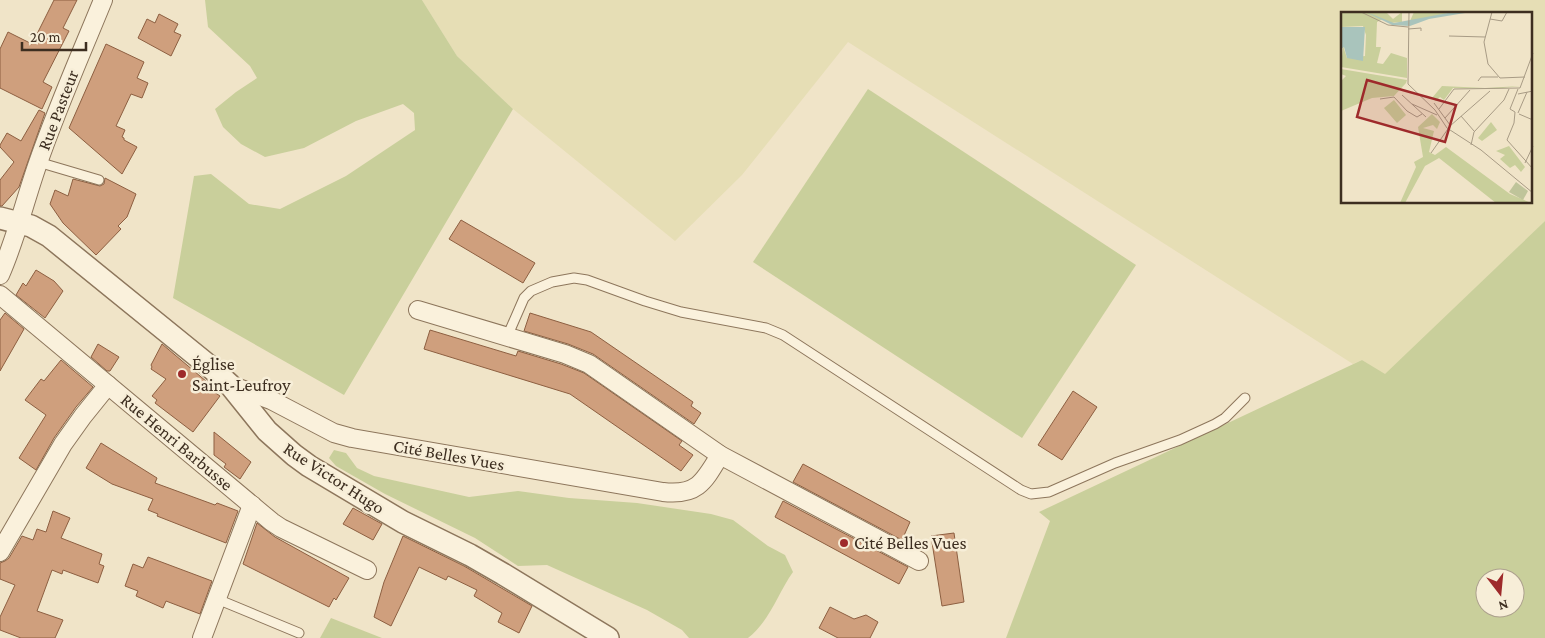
<svg xmlns="http://www.w3.org/2000/svg" width="1545" height="638" font-family="'Crimson Pro',serif">
	<style>
		.farmland { fill: #e6deb5; fill-rule: evenodd }
		.green { fill: #c9cf9b; fill-rule: evenodd }
		.building { fill: #cf9f7d; stroke: #8d5f41 }
		.lines { fill: none; stroke-linecap: round; stroke-linejoin: round }
		.service-casing { stroke: #8d765c; stroke-width: 11 }
		.minor-casing { stroke: #8d765c; stroke-width: 20 }
		.tertiary-casing { stroke: #8d765c; stroke-width: 24 }
		.service { stroke: #faf1dc; stroke-width: 9 }
		.minor { stroke: #faf1dc; stroke-width: 18 }
		.tertiary { stroke: #faf1dc; stroke-width: 21 }
		.poi-dot { fill: #9e2a2b; stroke: #f7eed8; stroke-width: 2 }
		.labels { text-anchor: middle; stroke-width: 5; stroke-linejoin: round; paint-order: stroke }
		.street-label { font-size: 18px; fill: #3d2e20; stroke: #f7eed8 }
		.poi-label { font-size: 18px; fill: #3d2e20; stroke: #f7eed8; text-anchor: start }
		.inset-road { fill: none; stroke: #a89b85; stroke-width: 1 }
		.view { fill: #9e2a2b; fill-opacity: 0.15; stroke: #9e2a2b; stroke-width: 2.5 }
		.inset-edge { fill: none; stroke: #3d2e20; stroke-width: 2.5 }
	</style>
	<rect width="100%" height="100%" fill="#f0e4c8"/>
	<path class="farmland" d="M 422,0 L 1545,0 L 1545,221 L 1385,375 L 1362,360 L 1353,364 L 848,42 L 742,175 L 675,241 L 513,109 L 457,56 ZM 1342,14 L 1531,14 L 1531,202 L 1342,202 Z"/>
	<g class="green">
		<path d="M 205,0 L 422,0 L 457,56 L 513,109 L 344,395 L 173,298 L 194,176 L 211,174 L 249,204 L 280,209 L 346,176 L 415,130 L 414,113 L 403,104 L 356,121 L 304,148 L 265,157 L 241,144 L 223,127 L 215,109 L 236,92 L 257,78 L 250,66 L 208,27 Z"/>
		<path d="M 868,89 L 1136,265 L 1022,438 L 753,262 Z"/>
		<path d="M 1545,221 L 1545,638 L 1006,638 L 1050,521 L 1039,512 L 1362,360 L 1385,374 ZM 1485,578 L 1515,578 L 1515,608 L 1485,608 Z"/>
		<path d="M 334,450 L 346,453 L 357,468 L 374,476 L 469,497 L 518,491 L 569,498 L 637,503 L 711,514 L 733,520 L 768,546 L 785,555 L 793,572 C 778,593 770,621 748,638 L 689,638 L 682,630 L 647,610 L 547,565 L 518,566 L 475,538 L 385,494 L 336,466 L 329,458 Z"/>
		<path d="M 331,618 L 382,638 L 320,638 Z"/>
	</g>
	<g class="building">
		<path d="M 54,0 L 77,0 L 63,28 L 69,31 L 43,82 L 52,87 L 42,109 L 0,88 L 0,49 L 8,32 L 32,44 Z"/>
		<path d="M 159,14 L 178,24 L 174,32 L 181,35 L 171,56 L 138,38 L 147,19 L 155,23 Z"/>
		<path d="M 106,44 L 144,62 L 137,78 L 148,83 L 142,98 L 131,94 L 116,126 L 125,130 L 122,137 L 124,138 L 124,140 L 137,147 L 122,174 L 69,128 Z"/>
		<path d="M 39,110 L 45,113 L 19,187 L 2,206 L 0,206 L 0,180 L 14,162 L 0,147 L 0,145 L 7,133 L 21,141 Z"/>
		<path d="M 105,178 L 136,194 L 127,217 L 118,226 L 121,229 L 96,255 L 63,223 L 50,204 L 55,190 L 68,196 L 73,179 L 100,186 L 104,184 Z"/>
		<path d="M 461,220 L 535,263 L 523,283 L 449,239 Z"/>
		<path d="M 36,270 L 54,281 L 63,291 L 45,318 L 16,295 L 23,283 L 26,286 Z"/>
		<path d="M 5,313 L 24,329 L 0,371 L 0,320 Z"/>
		<path d="M 530,313 L 591,332 L 693,402 L 691,406 L 701,413 L 694,424 L 593,354 L 568,344 L 524,331 Z"/>
		<path d="M 430,330 L 516,356 L 518,351 L 561,364 L 584,373 L 682,441 L 679,445 L 693,455 L 681,471 L 570,394 L 424,349 Z"/>
		<path d="M 98,344 L 119,357 L 110,371 L 107,371 L 91,357 Z"/>
		<path d="M 162,344 L 213,387 L 211,390 L 220,396 L 193,432 L 155,403 L 157,400 L 152,396 L 166,379 L 151,369 L 152,367 L 151,365 Z"/>
		<path d="M 61,360 L 93,387 L 76,407 L 54,438 L 36,470 L 19,458 L 46,415 L 25,400 L 41,379 L 44,381 Z"/>
		<path d="M 1073,391 L 1097,407 L 1062,460 L 1038,445 Z"/>
		<path d="M 214,432 L 251,462 L 240,479 L 224,467 L 226,464 L 214,455 Z"/>
		<path d="M 101,443 L 157,478 L 155,483 L 215,505 L 217,503 L 238,511 L 226,543 L 157,516 L 158,514 L 148,510 L 153,499 L 112,484 L 86,468 Z"/>
		<path d="M 803,464 L 910,522 L 902,540 L 793,482 Z"/>
		<path d="M 783,501 L 908,567 L 899,584 L 775,517 Z"/>
		<path d="M 353,508 L 382,524 L 373,540 L 343,524 Z"/>
		<path d="M 53,511 L 70,518 L 61,538 L 102,554 L 99,564 L 104,566 L 98,583 L 63,570 L 62,574 L 52,570 L 37,611 L 63,620 L 55,638 L 21,638 L 0,630 L 0,617 L 15,585 L 0,579 L 0,563 L 5,561 L 9,558 L 22,536 L 33,540 L 37,529 L 46,532 Z"/>
		<path d="M 257,523 L 275,537 L 349,578 L 336,600 L 334,598 L 329,607 L 243,564 Z"/>
		<path d="M 954,533 L 964,602 L 942,606 L 931,536 Z"/>
		<path d="M 403,536 L 464,566 L 532,606 L 519,633 L 498,622 L 502,613 L 474,596 L 477,590 L 448,576 L 446,580 L 419,567 L 391,626 L 374,617 L 384,582 Z"/>
		<path d="M 148,557 L 212,581 L 200,614 L 166,601 L 163,608 L 136,596 L 138,591 L 125,586 L 133,564 L 143,568 Z"/>
		<path d="M 830,607 L 854,619 L 866,615 L 878,622 L 870,638 L 838,638 L 819,628 Z"/>
	</g>
	<g class="lines">
		<defs>
			<g id="service">
				<path d="M 38,162 L 99,180"/>
				<path d="M 507,337 L 524,298 L 531,291 L 552,282 L 574,278 L 587,280 L 645,301 L 681,312 L 766,328 L 783,335 L 1021,490 L 1031,494 L 1049,492 L 1115,463 L 1180,440 L 1215,424 L 1225,418 L 1245,398"/>
				<path d="M 217,599 L 299,633"/>
			</g>
			<g id="minor">
				<path d="M 0,275 C 16,239 25,200 38,163 C 57,108 81,54 103,0"/>
				<path d="M 0,295 L 272,522 L 281,528 L 367,570"/>
				<path d="M 418,310 L 565,354 L 589,364 L 720,455 L 919,561"/>
				<path d="M 230,385 L 271,400 L 334,433 L 352,438 L 663,492 C 697,496 704,482 720,455"/>
				<path d="M 0,552 L 63,444 L 83,416 L 108,385"/>
				<path d="M 202,638 L 252,505"/>
			</g>
			<path id="tertiary" d="M 0,218 L 31,226 L 49,236 L 208,365 L 230,385 L 267,431 L 294,455 L 309,466 L 403,522 L 470,555 L 503,574 L 608,638"/>
		</defs>
		<use href="#service" class="service-casing"/>
		<use href="#minor" class="minor-casing"/>
		<use href="#tertiary" class="tertiary-casing"/>
		<use href="#service" class="service"/>
		<use href="#minor" class="minor"/>
		<use href="#tertiary" class="tertiary"/>
	</g>
	<g class="poi-dot">
		<circle cx="182" cy="374" r="5"/>
		<circle cx="844" cy="543" r="5"/>
	</g>
	<g class="labels">
		<g class="street-label">
			<text transform="translate(58 110) rotate(-69)" y="6">Rue Pasteur</text>
			<text transform="translate(177 442) rotate(40)" y="6">Rue Henri Barbusse</text>
			<text transform="translate(449 455) rotate(10)" y="6">Cité Belles Vues</text>
			<text transform="translate(334 478) rotate(33)" y="6">Rue Victor Hugo</text>
		</g>
		<g class="poi-label">
			<text x="192" y="370">Église<tspan x="192" dy="21">Saint-Leufroy</tspan></text>
			<text x="854" y="549">Cité Belles Vues</text>
		</g>
	</g>
	<g transform="translate(1341 12)">
		<rect width="191" height="191" fill="#f0e4c8"/>
		<path d="M 0,0 L 45,0 L 52,7 L 61,0 L 61,10 L 48,11 L 42,7 L 36,10 L 35,35 L 40,35 L 36,51 L 42,52 L 50,41 L 66,46 L 66,66 L 0,55 L 2,34 L 6,46 L 24,44 L 25,23 L 22,14 L 0,15 ZM 73,0 L 113,0 L 69,9 ZM 0,57 L 66,68 L 65,71 L 53,84 L 31,86 L 0,99 L 0,69 L 5,64 L 0,62 ZM 101,74 L 144,76 L 180,74 L 153,77 L 112,76 L 103,88 L 99,85 L 95,89 L 91,86 ZM 53,88 L 65,103 L 56,111 L 43,96 ZM 91,102 L 99,110 L 96,117 L 92,113 L 82,116 L 93,119 L 88,140 L 94,143 L 105,135 L 169,182 L 190,191 L 155,191 L 98,146 L 84,154 L 64,191 L 59,191 L 75,155 L 73,150 L 82,145 L 77,115 ZM 150,110 L 156,118 L 141,129 L 137,126 ZM 168,134 L 184,155 L 180,160 L 174,153 L 169,156 L 159,147 L 164,143 L 155,139 Z" fill="#c9cf9b"/>
		<path d="M 175,170 L 187,179 L 182,188 L 168,180 Z" fill="#bfc49a"/>
		<path d="M 25,0 L 53,11 L 112,0 L 130,0 L 88,7 L 69,14 L 51,13 ZM 0,15 L 24,15 L 22,49 L 6,46 L 3,35 L 0,37 Z" fill="#a9c4bc"/>
		<path class="inset-road" d="M 20,0 L 47,13 L 67,15M 68,0 L 67,72 L 94,98 L 106,116 L 140,138 L 192,181M 151,0 L 143,30 L 147,52 L 159,66 L 184,65M 149,7 L 161,9 L 166,0M 67,17 L 80,16 L 80,19M 108,24 L 144,25M 137,69 L 140,65 L 157,65M 177,77 L 169,97 L 174,100 L 173,111 L 166,128 L 192,157M 177,82 L 192,79M 61,83 L 85,105M 39,87 L 53,85 L 66,99 L 76,105 L 81,102M 93,91 L 109,113M 71,92 L 96,103M 98,97 L 113,77 L 179,76 L 192,41M 177,101 L 186,80M 178,102 L 192,108M 120,104 L 133,119M 104,106 L 129,78M 130,133 L 133,120 L 163,88 L 168,77M 90,141 L 109,114 L 149,79M 184,151 L 192,134"/>
		<path class="view" d="M 26,68 L 115,93 L 104,130 L 16,105 Z"/>
		<rect width="191" height="191" class="inset-edge"/>
	</g>
	<g transform="translate(1500 593) rotate(164)"><circle r="24" fill="#f7eed8" stroke="#ada18e"/>
	<path d="M0-4L9 19L0 12L-9 19Z" fill="#9e2a2b"/>
	<text y="-8" font-size="14" font-weight="bold" text-anchor="middle" fill="#3d2e20">N</text>
	</g>
	<path d="M22 42v8h64v-8" fill="none" stroke="#3d2e20" stroke-width="2.5"/>
	<text x="30" y="42" font-size="15" fill="#3d2e20" stroke="#f7eed8" stroke-width="4" paint-order="stroke">20 m</text>
</svg>
